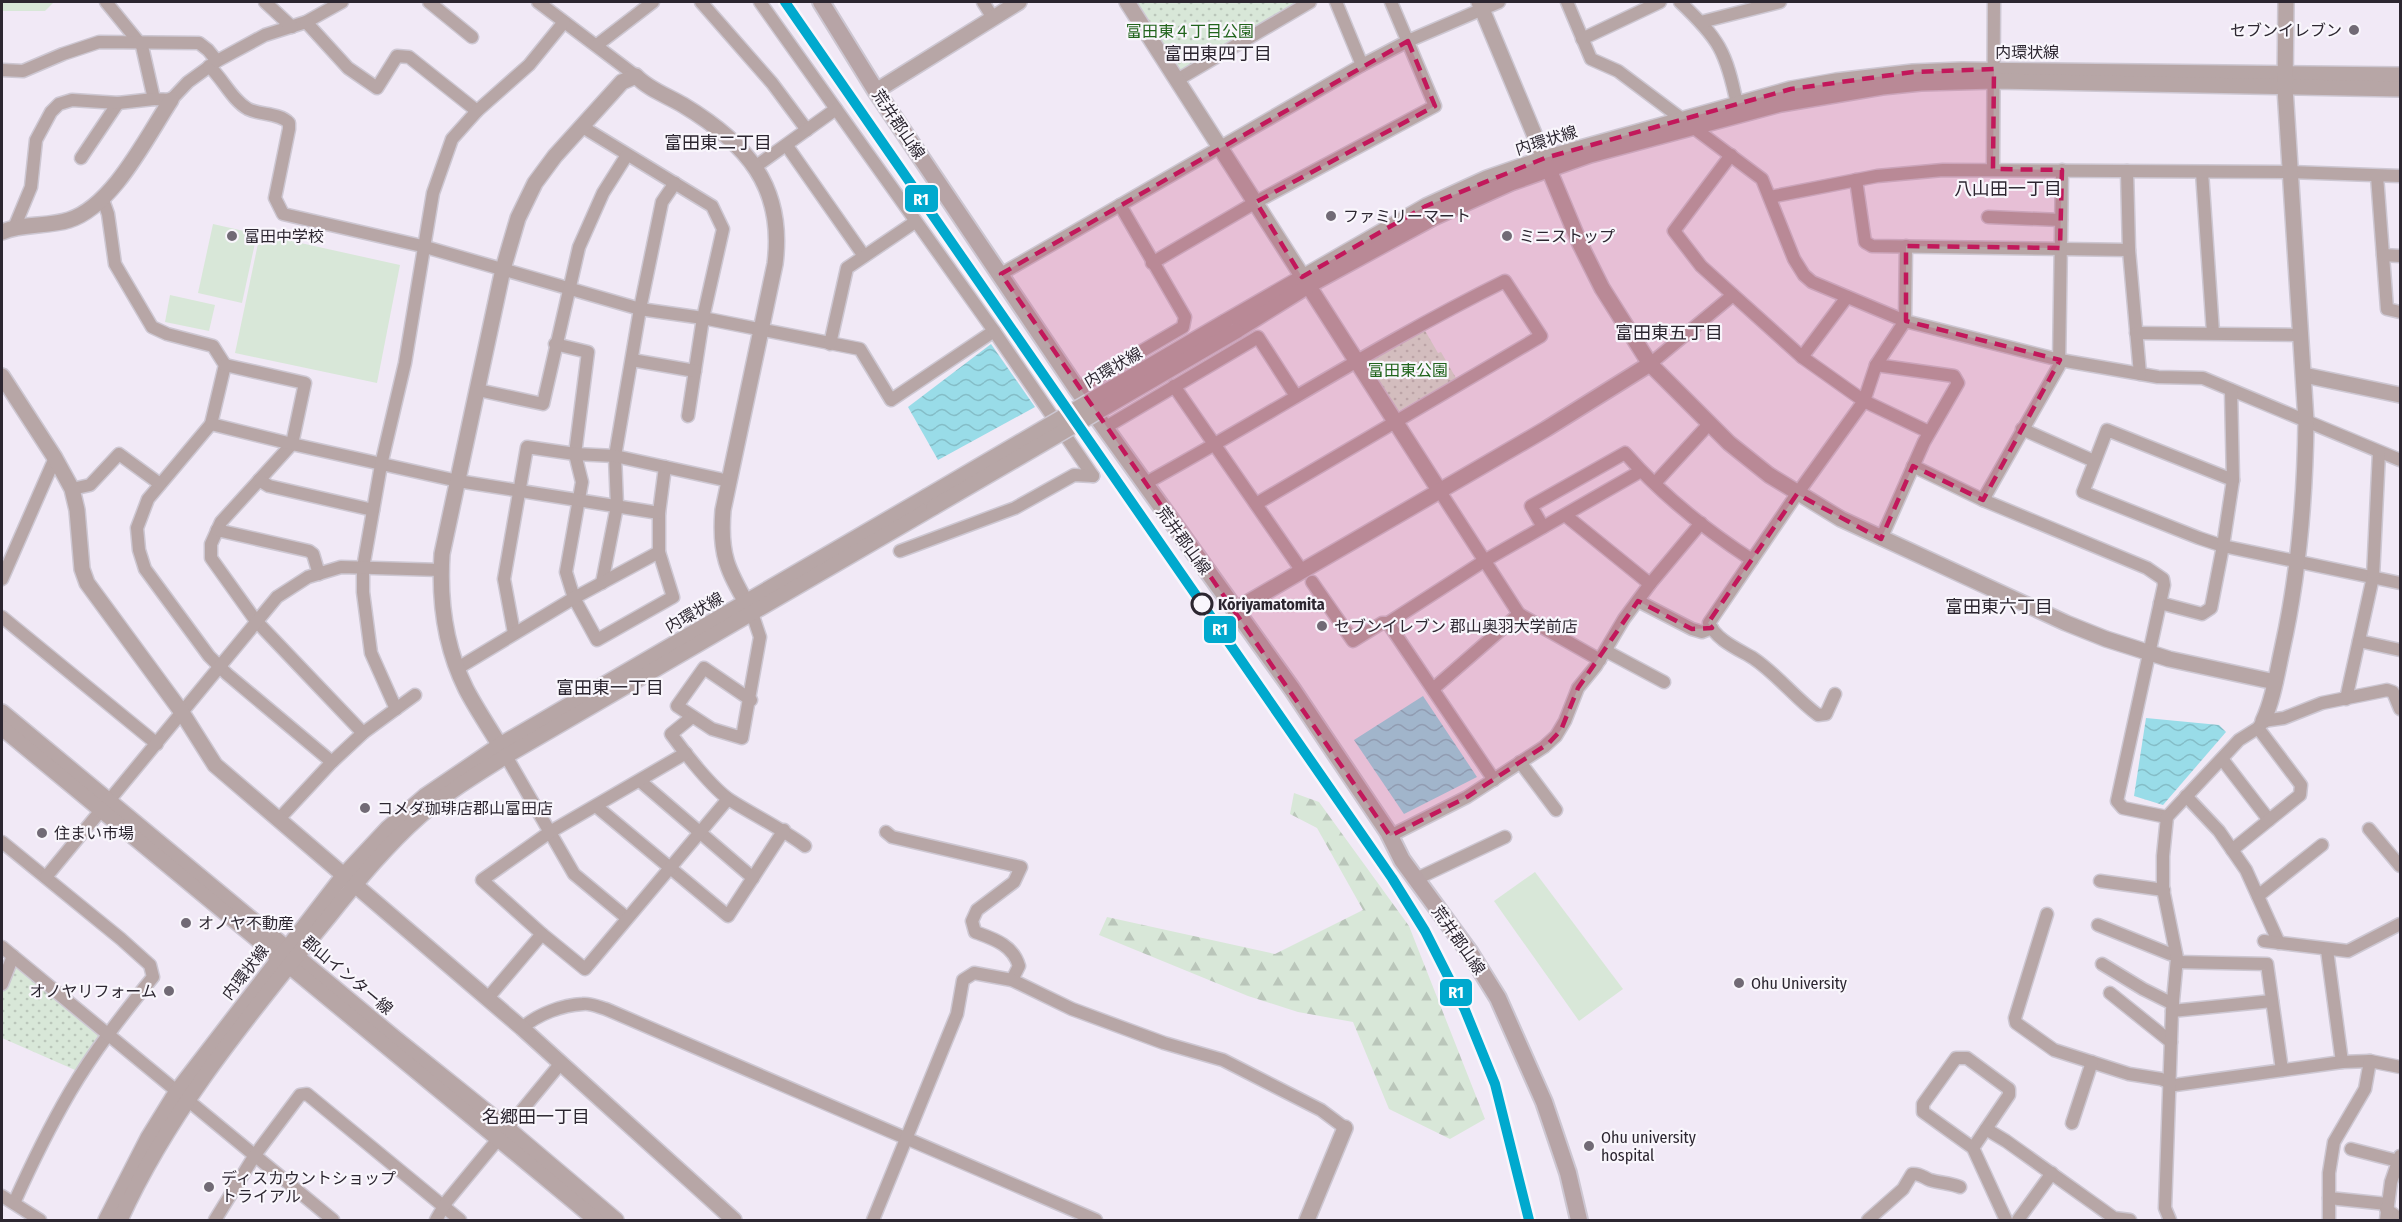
<svg xmlns="http://www.w3.org/2000/svg" width="2402" height="1222" font-family="'Fira Sans Condensed','Noto Sans JP',sans-serif">
	<style>
		.grass { fill: #d8e7d8 }
		.forest { fill: url(#forest-firs) }
		.park { fill: url(#park-dots) }
		.water { fill: url(#water-waves) }
		.lines { fill: none; stroke-linecap: round; stroke-linejoin: round }
		.minor-casing { stroke: #cdc7d2; stroke-width: 15 }
		.tertiary-casing { stroke: #cdc7d2; stroke-width: 18 }
		.secondary-casing { stroke: #cdc7d2; stroke-width: 20 }
		.minor { stroke: #b7a6a6; stroke-width: 12 }
		.tertiary { stroke: #b7a6a6; stroke-width: 15 }
		.secondary { stroke: #b7a4a6; stroke-width: 16 }
		.tertiary-bridge-casing { stroke: #cdc7d2; stroke-width: 18; stroke-linecap: butt }
		.tertiary-bridge { stroke: #b7a6a6; stroke-width: 15 }
		.rail-1-casing { stroke: #f9f6fc; stroke-width: 15 }
		.rail-1 { stroke: #00a9ce; stroke-width: 10 }
		.marked { fill: #c2185b; fill-opacity: 0.2; stroke: #c2185b; stroke-width: 4.5; stroke-dasharray: 12 8; stroke-linejoin: round }
		.poi-dot { fill: #716a75; stroke: #f9f6fc; stroke-width: 2 }
		.stop-dot { fill: #f9f6fc; stroke: #2c2630; stroke-width: 3 }
		.labels { text-anchor: middle; stroke-width: 4.5; stroke-linejoin: round; paint-order: stroke }
		.poi-label { font-size: 16px; fill: #2c2630; stroke: #f9f6fc; text-anchor: start }
		.park-label { font-size: 16px; fill: #21641c; stroke: #f9f6fc }
		.street-label { font-size: 16px; fill: #2c2630; stroke: #f9f6fc }
		.stop-label { font-size: 16px; font-weight: bold; fill: #2c2630; stroke: #f9f6fc; text-anchor: start }
		.neighbourhood-label { font-size: 18px; fill: #2c2630; stroke: #f9f6fc }
		.line-badge { stroke: #f9f6fc; stroke-width: 2 }
		.badge-label { font-size: 16px; text-anchor: middle; font-weight: bold; fill: #fff }
	</style>
	<defs>
		<pattern id="forest-firs" width="22" height="20" patternUnits="userSpaceOnUse" patternTransform="scale(1.5)"><rect width="22" height="20" fill="#d8e7d8"/><path d="M5 1l3.5 6h-7zM16 11l3.5 6h-7z" fill="#bac6ba"/></pattern>
		<pattern id="park-dots" width="8" height="8" patternUnits="userSpaceOnUse" patternTransform="scale(1.5)"><rect width="8" height="8" fill="#d8e7d8"/><path d="M2 2h.1M6 6h.1" fill="none" stroke="#bac6ba" stroke-width="1.8" stroke-linecap="round"/></pattern>
		<pattern id="water-waves" width="16" height="10" patternUnits="userSpaceOnUse" patternTransform="scale(1.5)"><rect width="16" height="10" fill="#99dce8"/><path d="M0 5q4-4 8 0t8 0" fill="none" stroke="#84bdc7"/></pattern>
	</defs>
	<rect width="100%" height="100%" fill="#f1e9f6"/>
	<g class="grass">
		<path d="M 2,2 L 54,2 L 45,11 L 2,11 Z"/>
		<path d="M 213,224 L 257,234 L 242,303 L 198,293 Z"/>
		<path d="M 260,234 L 400,265 L 377,383 L 235,353 Z"/>
		<path d="M 170,295 L 215,305 L 209,331 L 165,322 Z"/>
		<path d="M 1535,872 L 1623,989 L 1579,1021 L 1494,901 Z"/>
	</g>
	<path class="forest" d="M 1294,793 L 1319,802 L 1409,926 L 1485,1119 L 1450,1139 L 1389,1109 L 1353,1022 L 1298,1012 L 1248,996 L 1099,935 L 1107,917 L 1275,954 L 1363,910 L 1317,828 L 1290,814 Z"/>
	<g class="park">
		<path d="M 1136,2 L 1300,2 L 1181,73 Z"/>
		<path d="M 1423,327 L 1438,353 L 1441,352 L 1456,378 L 1397,412 L 1367,364 L 1369,359 Z"/>
		<path d="M 13,956 L 108,1033 L 82,1073 L 2,1038 L 2,984 Z"/>
	</g>
	<g class="water">
		<path d="M 991,344 L 1035,407 L 938,460 L 908,407 Z"/>
		<path d="M 1423,696 L 1477,777 L 1404,814 L 1354,740 Z"/>
		<path d="M 2146,718 L 2219,725 L 2226,732 L 2163,805 L 2134,796 Z"/>
	</g>
	<g class="lines">
		<defs>
			<g id="minor">
				<path d="M 106,2 L 142,46 L 154,99 L 171,100 L 188,82 L 217,61 L 265,35 L 306,22 L 342,2"/>
				<path d="M 265,2 L 292,27"/>
				<path d="M 429,2 L 472,37"/>
				<path d="M 538,2 L 636,76"/>
				<path d="M 701,2 L 772,83 L 807,130"/>
				<path d="M 983,2 L 993,18"/>
				<path d="M 1336,2 L 1362,65"/>
				<path d="M 1567,2 L 1591,59 L 1618,71 L 1762,179 L 1794,259 L 1804,275 L 1812,282 L 1905,321 L 2060,360 L 2158,377 L 2203,378 L 2400,460"/>
				<path d="M 1680,2 C 1719,39 1726,51 1737,104"/>
				<path d="M 306,22 L 348,68 L 377,88 L 397,56 L 409,57 L 477,111"/>
				<path d="M 1701,22 L 1780,2"/>
				<path d="M 1582,39 L 1660,2"/>
				<path d="M 597,45 L 653,2"/>
				<path d="M 209,66 C 223,79 232,100 248,109 C 260,115 280,113 289,123 L 289,129 L 275,198 L 283,214 L 422,246 L 640,309 L 703,318 L 860,349 L 891,400 L 994,331 L 760,2"/>
				<path d="M 2,70 L 23,71 L 63,54 L 99,42 L 199,43 L 208,50 L 217,61"/>
				<path d="M 1177,80 L 1310,2"/>
				<path d="M 581,126 L 712,206 L 723,229 L 703,318 L 688,416"/>
				<path d="M 787,146 L 864,256"/>
				<path d="M 1731,155 L 1674,231 L 1701,266 L 1802,357 L 1864,401 L 1929,432"/>
				<path d="M 81,158 L 118,103"/>
				<path d="M 755,167 L 836,109"/>
				<path d="M 1993,169 L 1994,2"/>
				<path d="M 2127,171 L 2129,250 L 2140,374"/>
				<path d="M 2202,172 L 2213,333"/>
				<path d="M 2377,176 L 2387,309 L 2400,312"/>
				<path d="M 1856,180 L 1865,242 L 1872,246 L 2129,250"/>
				<path d="M 1770,197 L 1877,176 L 1943,170 L 2290,172 L 2400,176"/>
				<path d="M 103,200 L 108,214 L 115,264 L 152,327 L 167,334 L 213,346 L 225,365 L 211,424 L 148,499 L 137,528 L 139,550 L 145,569 L 209,656 L 227,674 L 332,762"/>
				<path d="M 1988,217 L 2061,220"/>
				<path d="M 14,228 L 31,187 L 36,140 L 51,112 L 59,104 L 72,100 L 118,103 L 154,99"/>
				<path d="M 2383,255 L 2400,256"/>
				<path d="M 1152,263 L 1256,202 L 1435,106 L 1391,2"/>
				<path d="M 1001,274 L 1362,65 L 1408,41 L 1499,2"/>
				<path d="M 994,331 L 1093,476"/>
				<path d="M 2136,333 L 2301,335"/>
				<path d="M 555,344 L 588,352 L 575,454 L 582,482 L 566,572 L 574,598 L 597,640 L 673,597 L 659,552 L 659,513 L 665,467"/>
				<path d="M 830,344 L 847,268 L 915,222"/>
				<path d="M 1802,357 L 1847,297"/>
				<path d="M 632,360 L 695,371"/>
				<path d="M 1650,364 L 1733,295"/>
				<path d="M 225,365 L 305,383 L 292,444 L 221,522 L 211,544 L 211,558 L 256,621 L 363,733"/>
				<path d="M 1174,386 L 1302,571"/>
				<path d="M 1077,389 L 1183,327 L 1185,317 L 1120,205"/>
				<path d="M 478,390 L 543,404 L 579,247 L 603,193 L 627,155"/>
				<path d="M 211,424 L 292,444 L 458,481 L 659,513"/>
				<path d="M 1106,427 L 1258,337 L 1296,396"/>
				<path d="M 2022,429 L 2094,461"/>
				<path d="M 1913,466 L 1983,500 L 2147,568 L 2163,579 L 2164,585 L 2117,801 L 2123,808 L 2167,817"/>
				<path d="M 259,480 L 269,486 L 373,510"/>
				<path d="M 2233,480 L 2107,430 L 2083,492 L 2199,538 L 2223,546 L 2400,583"/>
				<path d="M 1655,483 L 1709,424"/>
				<path d="M 1144,484 C 1265,418 1381,342 1505,281 L 1541,336 L 1256,504"/>
				<path d="M 72,489 L 90,485 L 119,454 L 160,484"/>
				<path d="M 1439,490 L 1519,614 L 1600,660"/>
				<path d="M 1983,500 L 2059,366 L 2062,170"/>
				<path d="M 1565,515 L 1650,584"/>
				<path d="M 1543,527 L 1531,506 L 1625,453 C 1661,494 1706,530 1752,560"/>
				<path d="M 217,530 L 309,551 L 313,554 L 319,574"/>
				<path d="M 1881,539 L 1924,442 L 1958,383 L 1954,376 L 1876,365 L 1905,321 L 1906,246"/>
				<path d="M 900,551 L 1015,508 L 1074,475 L 1093,476"/>
				<path d="M 2,579 L 55,458"/>
				<path d="M 1312,582 L 1353,641 L 1382,623 L 1388,623 L 1484,561 L 1641,471"/>
				<path d="M 602,583 L 617,506 L 615,456 L 640,309 L 662,202 L 675,183"/>
				<path d="M 1638,601 L 1692,629 L 1702,632 L 1712,628"/>
				<path d="M 2160,603 L 2202,614 L 2211,608 L 2223,546 L 2233,480 L 2231,390"/>
				<path d="M 2,617 L 157,744"/>
				<path d="M 1388,623 L 1494,780"/>
				<path d="M 514,633 L 504,579 L 527,447 L 575,454 L 615,456 L 729,481"/>
				<path d="M 2359,641 L 2400,650"/>
				<path d="M 1606,651 L 1664,682"/>
				<path d="M 458,668 L 574,598 L 659,552"/>
				<path d="M 1433,689 L 1519,614"/>
				<path d="M 1835,694 L 1826,714 L 1818,715 C 1795,698 1777,674 1753,658 C 1738,649 1716,640 1709,623 L 1797,494 L 1864,401 L 1876,365"/>
				<path d="M 2346,699 L 2373,577 L 2379,452"/>
				<path d="M 751,700 L 704,668 L 677,706 L 712,729 L 742,738 L 760,637 L 752,613"/>
				<path d="M 396,709 L 371,653 L 363,592 L 363,568 L 381,465 L 405,363 L 433,193 L 452,139 L 477,111 L 529,65 L 564,22"/>
				<path d="M 692,717 L 671,734 C 684,752 712,788 730,800 C 755,816 781,828 805,846"/>
				<path d="M 506,756 L 574,874 L 627,918"/>
				<path d="M 2222,759 L 2269,820"/>
				<path d="M 1520,762 L 1556,810"/>
				<path d="M 640,781 L 753,878"/>
				<path d="M 2186,796 L 2219,831 L 2246,870 L 2279,943"/>
				<path d="M 597,807 L 728,916 L 784,830"/>
				<path d="M 278,820 L 332,762 L 363,733 L 415,695"/>
				<path d="M 2369,829 L 2400,866"/>
				<path d="M 886,832 L 892,837 L 1021,867 L 1014,882 L 977,910 L 972,921 L 975,932 C 994,939 1013,945 1019,966 L 1012,980"/>
				<path d="M 1390,836 L 1467,797 L 1544,747 L 1556,736 L 1565,721 L 1578,688 L 1596,666 L 1624,619 L 1650,584 L 1701,523"/>
				<path d="M 2,842 L 121,939 L 150,965 L 153,977 C 123,1014 94,1051 70,1092 C 49,1128 31,1165 14,1203"/>
				<path d="M 2232,850 L 2300,795 L 2301,785 L 2258,728"/>
				<path d="M 46,877 L 277,597 L 308,577 L 341,567 L 441,570"/>
				<path d="M 1416,879 L 1505,837"/>
				<path d="M 2100,881 L 2164,890"/>
				<path d="M 2258,896 L 2322,845"/>
				<path d="M 2047,914 L 2015,1018 L 2016,1023 L 2054,1050 L 2129,1074 L 2161,1079 L 2175,1085 L 2342,1062 L 2370,1061 L 2400,1067"/>
				<path d="M 2098,925 L 2170,954 L 2176,954"/>
				<path d="M 542,934 L 482,880 L 550,832 L 686,753"/>
				<path d="M 2264,941 L 2348,951 L 2400,924"/>
				<path d="M 2,947 L 333,1220"/>
				<path d="M 2327,950 L 2342,1062"/>
				<path d="M 2177,962 L 2267,964 L 2282,1070"/>
				<path d="M 2102,964 L 2143,989 L 2173,1004"/>
				<path d="M 2,984 L 13,956"/>
				<path d="M 2110,993 L 2171,1042"/>
				<path d="M 487,999 L 542,934 L 585,969 L 728,799"/>
				<path d="M 2172,1011 L 2272,1001"/>
				<path d="M 522,1028 C 538,1014 562,1005 583,1004 C 590,1003 599,1007 606,1009 L 1096,1220"/>
				<path d="M 2072,1123 L 2092,1062"/>
				<path d="M 1986,1129 L 2006,1141 L 2114,1218 L 2130,1220"/>
				<path d="M 1973,1148 L 2009,1095 L 2009,1089 L 1967,1058 L 1956,1058 L 1923,1104 L 1923,1112 L 1973,1148 L 2006,1220"/>
				<path d="M 2351,1149 L 2398,1161"/>
				<path d="M 2,1196 L 40,1220"/>
				<path d="M 2329,1198 L 2387,1204"/>
				<path d="M 2386,1209 L 2400,1219"/>
				<path d="M 215,1220 L 255,1155 L 300,1095 L 307,1094 L 460,1220"/>
				<path d="M 436,1220 L 447,1201 L 561,1063"/>
				<path d="M 873,1220 L 957,1014 L 963,980 L 974,973 L 1012,980 L 1072,1009 L 1164,1043 L 1223,1060 L 1321,1110 L 1345,1128"/>
				<path d="M 1868,1220 L 1903,1189 L 1912,1174 C 1919,1173 1923,1177 1930,1180 C 1940,1183 1950,1183 1960,1187"/>
				<path d="M 2018,1220 L 2052,1173"/>
				<path d="M 2170,1220 L 2165,1208 L 2172,1011 L 2177,958 L 2163,889 L 2163,856 L 2167,817 L 2239,740 L 2258,728 L 2263,721 L 2284,718 L 2322,703 L 2387,690 L 2393,692 L 2400,709"/>
				<path d="M 2329,1220 L 2329,1173 L 2334,1142 L 2365,1089 L 2370,1061"/>
				<path d="M 2386,1220 L 2391,1182 L 2400,1156"/>
			</g>
			<g id="tertiary">
				<path d="M 1127,2 L 1439,490"/>
				<path d="M 1479,2 L 1580,244 L 1602,288 L 1650,364 L 1729,443 L 1769,475 L 1841,519 L 2066,623 L 2106,639 L 2169,659 L 2275,682"/>
				<path d="M 876,91 L 1019,2"/>
				<path d="M 2,232 C 23,223 47,227 69,220 C 113,206 146,138 171,100"/>
				<path d="M 1225,322 L 1426,206 L 1487,178 L 1545,158 L 1791,89 L 1836,81 L 1913,72 L 1962,70 L 2400,75"/>
				<path d="M 1236,331 L 1308,286 L 1433,218 L 1511,183 L 1590,155 L 1781,104 L 1882,87 L 1921,83 L 1994,81 L 2400,89"/>
				<path d="M 2304,375 L 2400,395"/>
				<path d="M 2,376 L 55,458 L 72,489 L 77,510 L 82,569 L 87,583 L 181,711 L 215,765 L 522,1028 L 734,1220"/>
				<path d="M 1235,610 L 1546,429 L 1650,364"/>
				<path d="M 2,712 L 395,1038 L 506,1127 L 616,1220"/>
				<path d="M 2263,721 C 2273,700 2277,673 2282,650 C 2299,574 2305,499 2306,421 L 2285,88 L 2286,2"/>
				<path d="M 2,728 L 596,1220"/>
				<path d="M 506,756 C 493,733 478,712 466,689 C 445,647 439,601 442,554 L 503,269 L 518,218 L 535,183 L 555,156 L 622,82 L 636,76 C 648,89 668,96 683,105 C 746,143 785,186 775,264 L 723,510 C 719,558 729,572 752,613"/>
				<path d="M 106,1220 L 148,1138 L 177,1091 L 343,876 L 388,828 L 425,796 L 500,745 L 926,497"/>
				<path d="M 120,1220 C 166,1118 238,1029 308,942 C 344,899 378,853 420,816 C 446,793 477,774 506,756 L 934,507"/>
				<path d="M 1307,1220 L 1345,1128"/>
			</g>
			<path id="secondary" d="M 821,2 L 876,91 L 1077,389 L 1292,689 L 1388,832 L 1402,860 L 1470,953 L 1498,998 L 1544,1102 L 1568,1173 L 1579,1220"/>
		</defs>
		<use href="#minor" class="minor-casing"/>
		<use href="#tertiary" class="tertiary-casing"/>
		<use href="#secondary" class="secondary-casing"/>
		<use href="#minor" class="minor"/>
		<use href="#tertiary" class="tertiary"/>
		<use href="#secondary" class="secondary"/>
		<defs>
			<g id="tertiary-bridge">
				<path d="M 926,497 L 1225,322"/>
				<path d="M 934,507 L 1236,331"/>
			</g>
		</defs>
		<use href="#tertiary-bridge" class="tertiary-bridge-casing"/>
		<use href="#tertiary-bridge" class="tertiary-bridge"/>
		<defs>
			<path id="rail-1" d="M 785,2 L 1392,878 L 1425,931 L 1465,1010 L 1495,1084 L 1529,1220"/>
		</defs>
		<use href="#rail-1" class="rail-1-casing"/>
		<use href="#rail-1" class="rail-1"/>
	</g>
	<path class="marked" d="M 1408,41 L 1435,106 L 1256,202 L 1302,277 L 1426,206 L 1545,158 L 1791,89 L 1913,72 L 1994,69 L 1993,169 L 2062,170 L 2060,248 L 1906,246 L 1906,321 L 2060,360 L 1983,500 L 1913,466 L 1881,539 L 1797,494 L 1708,623 L 1712,628 L 1692,629 L 1638,601 L 1578,688 L 1561,730 L 1549,743 L 1467,797 L 1390,836 L 1001,274 Z"/>
	<g class="poi-dot">
		<circle cx="2354" cy="30" r="6"/>
		<circle cx="1331" cy="216" r="6"/>
		<circle cx="232" cy="236" r="6"/>
		<circle cx="1507" cy="236" r="6"/>
		<circle cx="1322" cy="626" r="6"/>
		<circle cx="365" cy="808" r="6"/>
		<circle cx="42" cy="833" r="6"/>
		<circle cx="186" cy="923" r="6"/>
		<circle cx="1739" cy="983" r="6"/>
		<circle cx="169" cy="991" r="6"/>
		<circle cx="1589" cy="1146" r="6"/>
		<circle cx="209" cy="1187" r="6"/>
	</g>
	<circle class="stop-dot" cx="1202" cy="604" r="10"/>
	<g class="labels">
		<g class="poi-label">
			<text x="2342" y="36" text-anchor="end">セブンイレブン</text>
			<text x="1343" y="222">ファミリーマート</text>
			<text x="244" y="242">富田中学校</text>
			<text x="1519" y="242">ミニストップ</text>
			<text x="1334" y="632">セブンイレブン 郡山奥羽大学前店</text>
			<text x="377" y="814">コメダ珈琲店郡山富田店</text>
			<text x="54" y="839">住まい市場</text>
			<text x="198" y="929">オノヤ不動産</text>
			<text x="1751" y="989">Ohu University</text>
			<text x="157" y="997" text-anchor="end">オノヤリフォーム</text>
			<text x="1601" y="1143">Ohu university<tspan x="1601" dy="18">hospital</tspan></text>
			<text x="221" y="1184">ディスカウントショップ<tspan x="221" dy="18">トライアル</tspan></text>
		</g>
		<g class="park-label">
			<text x="1190" y="37">富田東４丁目公園</text>
			<text x="1408" y="376">富田東公園</text>
		</g>
		<g class="street-label">
			<text x="2027" y="58">内環状線</text>
			<text transform="translate(899 124) rotate(56)" y="6">荒井郡山線</text>
			<text transform="translate(1546 140) rotate(-17)" y="6">内環状線</text>
			<text transform="translate(1113 367) rotate(-30)" y="6">内環状線</text>
			<text transform="translate(1184 540) rotate(54)" y="6">荒井郡山線</text>
			<text transform="translate(694 612) rotate(-30)" y="6">内環状線</text>
			<text transform="translate(1459 940) rotate(55)" y="6">荒井郡山線</text>
			<text transform="translate(245 972) rotate(-52)" y="6">内環状線</text>
			<text transform="translate(348 975) rotate(40)" y="6">郡山インター線</text>
		</g>
		<g class="stop-label">
			<text x="1218" y="610">Kōriyamatomita</text>
		</g>
		<g class="neighbourhood-label">
			<text x="1218" y="60">富田東四丁目</text>
			<text x="718" y="149">富田東二丁目</text>
			<text x="2008" y="195">八山田一丁目</text>
			<text x="1669" y="339">富田東五丁目</text>
			<text x="1999" y="613">富田東六丁目</text>
			<text x="610" y="694">富田東一丁目</text>
			<text x="536" y="1123">名郷田一丁目</text>
		</g>
	</g>
	<g class="line-badge">
		<rect x="904" y="184" width="35" height="29" rx="6" fill="#00a9ce"/>
		<rect x="1203" y="615" width="34" height="29" rx="6" fill="#00a9ce"/>
		<rect x="1439" y="978" width="34" height="29" rx="6" fill="#00a9ce"/>
	</g>
	<g class="badge-label">
		<text x="921" y="205">R1</text>
		<text x="1220" y="635">R1</text>
		<text x="1456" y="998">R1</text>
	</g>
	<rect width="2402" height="1222" fill="none" stroke="#2c2630" stroke-width="6"/>
</svg>
